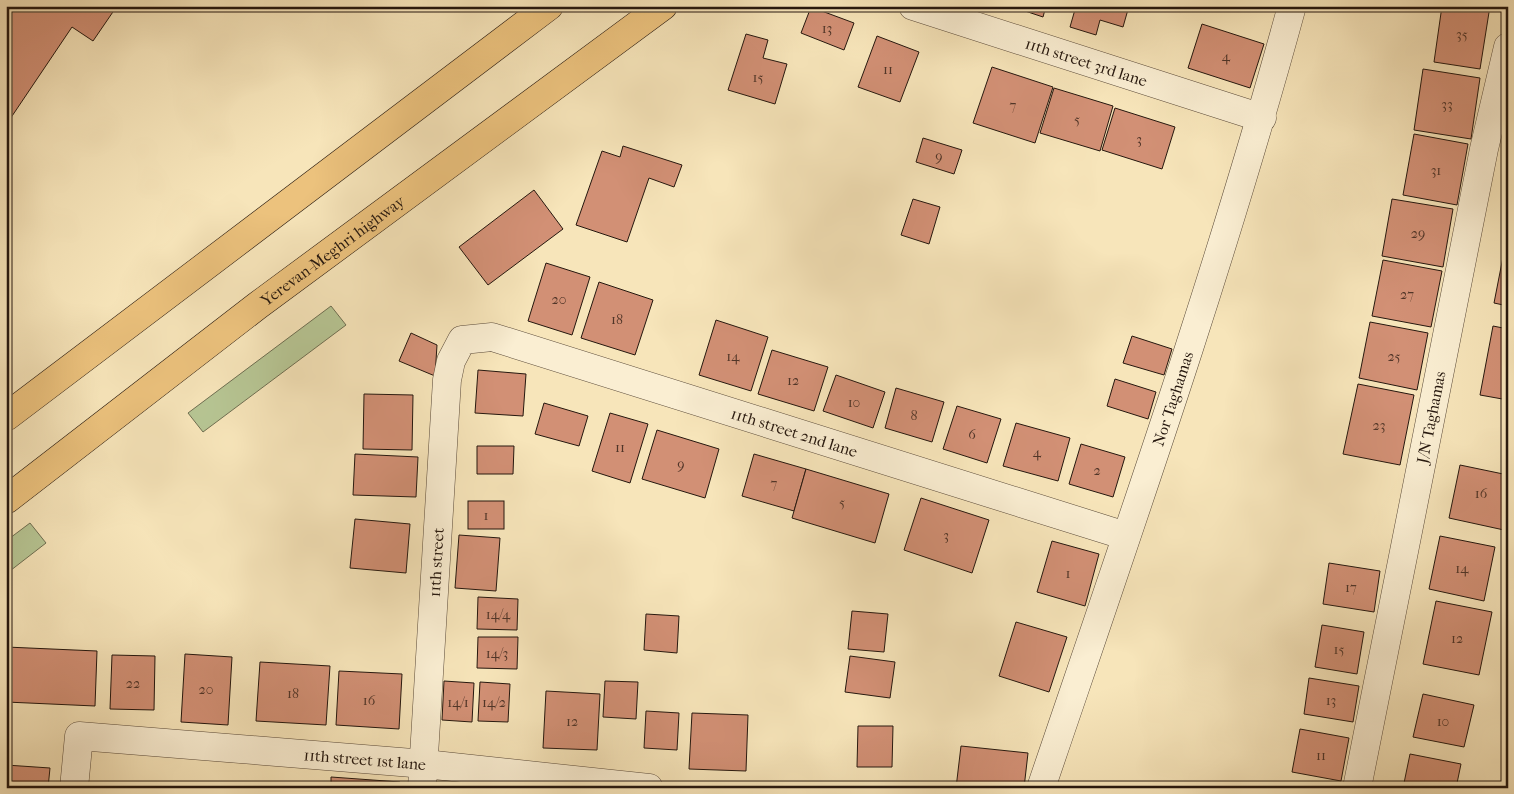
<svg xmlns="http://www.w3.org/2000/svg" width="1514" height="794" viewBox="0 0 1514 794" font-family="'IM FELL French Canon',serif">
<style>
.green{fill:#b7c694;stroke:#6e6e51}
.building{fill:#d29075;stroke:#25170e}
.lines{fill:none;stroke-linecap:round;stroke-linejoin:round}
.minor-casing{stroke:#5a4a39;stroke-width:29}
.highway-casing{stroke:#25170e;stroke-width:29}
.minor{stroke:#faeed2;stroke-width:28}
.highway{stroke:#ecc27d;stroke-width:28}
.labels{text-anchor:middle;stroke-width:4;stroke-linejoin:round;paint-order:stroke}
.number-label{font-size:14px;fill:#503528}
.street-label{font-size:16px;fill:#25170e;stroke:#faeed2}
</style>
<rect width="100%" height="100%" fill="#f7e5ba"/>
<filter id="stains"><feTurbulence type="fractalNoise" baseFrequency=".004" numOctaves="4"/><feColorMatrix values="0 0 0 0 .2 0 0 0 0 .09 0 0 0 0 .02 0 0 0 .5 -.17"/></filter>
<radialGradient id="worn" r=".72"><stop offset=".6" stop-color="#630" stop-opacity="0"/><stop offset="1" stop-color="#630" stop-opacity=".3"/></radialGradient>
<g class="green">
<polygon points="331,306 346,325 203,432 188,413"/>
<polygon points="30,523 46,543 6,574 6,541"/>
</g>
<g class="building">
<polygon points="6,6 117,6 93,41 72,27 6,125"/>
<polygon points="1010,6 1046,6 1043,17"/>
<polygon points="1076,6 1129,6 1123,27 1100,20 1096,35 1070,27"/>
<polygon points="1442,6 1490,6 1480,69 1434,62"/>
<polygon points="811,7 854,23 844,50 801,33"/>
<polygon points="1202,24 1264,44 1250,88 1188,68"/>
<polygon points="746,34 768,40 763,58 787,64 775,104 728,90"/>
<polygon points="877,36 919,52 900,102 858,87"/>
<polygon points="992,67 1053,87 1035,143 973,123"/>
<polygon points="1423,69 1480,78 1471,139 1414,130"/>
<polygon points="1054,88 1113,106 1100,151 1040,133"/>
<polygon points="1115,108 1175,127 1162,169 1102,150"/>
<polygon points="1414,134 1468,144 1457,205 1403,195"/>
<polygon points="923,138 962,150 954,174 916,162"/>
<polygon points="623,146 682,165 674,187 649,178 627,242 576,225 602,151 620,157"/>
<polygon points="534,190 563,229 488,285 459,247"/>
<polygon points="913,199 940,207 929,244 901,235"/>
<polygon points="1392,199 1453,209 1443,267 1382,256"/>
<polygon points="1503,257 1508,257 1508,306 1494,303"/>
<polygon points="1383,260 1442,271 1431,327 1372,316"/>
<polygon points="546,263 590,277 572,335 528,321"/>
<polygon points="599,282 653,300 635,355 581,338"/>
<polygon points="716,320 768,337 751,391 699,375"/>
<polygon points="1370,322 1428,333 1417,390 1359,378"/>
<polygon points="1493,326 1508,329 1508,400 1480,395"/>
<polygon points="411,333 437,345 435,376 399,361"/>
<polygon points="1132,336 1172,349 1164,375 1123,363"/>
<polygon points="772,350 828,367 814,411 758,394"/>
<polygon points="478,370 526,374 523,416 475,413"/>
<polygon points="836,375 885,392 873,428 823,411"/>
<polygon points="1115,379 1156,392 1148,419 1107,406"/>
<polygon points="1358,384 1414,395 1400,465 1343,454"/>
<polygon points="896,388 944,402 932,442 885,428"/>
<polygon points="364,394 413,395 412,450 363,449"/>
<polygon points="544,403 588,416 579,446 535,434"/>
<polygon points="957,406 1001,419 987,463 943,449"/>
<polygon points="610,413 648,424 630,483 592,471"/>
<polygon points="1016,423 1070,438 1058,481 1003,466"/>
<polygon points="657,430 719,449 705,498 642,479"/>
<polygon points="1081,444 1125,457 1113,497 1069,484"/>
<polygon points="477,446 514,446 513,474 477,474"/>
<polygon points="355,454 418,457 416,497 353,495"/>
<polygon points="754,454 806,469 794,511 742,496"/>
<polygon points="1460,465 1508,475 1508,511 1504,530 1449,518"/>
<polygon points="806,469 889,494 875,543 792,518"/>
<polygon points="921,498 989,520 972,573 904,550"/>
<rect x="468" y="501" width="36" height="28"/>
<polygon points="355,519 410,524 406,573 350,568"/>
<polygon points="459,535 500,538 496,591 455,588"/>
<polygon points="1440,536 1495,547 1484,601 1429,589"/>
<polygon points="1052,541 1099,554 1085,606 1037,592"/>
<polygon points="1329,563 1380,571 1374,612 1323,604"/>
<polygon points="478,597 518,599 517,630 477,629"/>
<polygon points="1436,601 1492,612 1479,675 1423,664"/>
<polygon points="852,611 888,614 884,652 848,649"/>
<polygon points="646,614 679,616 677,653 644,650"/>
<polygon points="1016,622 1067,637 1049,692 999,676"/>
<polygon points="1322,625 1364,632 1357,674 1315,667"/>
<polygon points="478,637 518,637 517,669 477,668"/>
<polygon points="6,647 97,651 95,706 6,702"/>
<polygon points="185,654 232,657 228,725 181,722"/>
<polygon points="112,655 155,656 154,710 110,709"/>
<polygon points="850,656 895,662 890,698 845,692"/>
<polygon points="260,662 330,666 326,725 256,721"/>
<polygon points="339,671 402,674 399,729 336,725"/>
<polygon points="1309,678 1359,686 1353,722 1304,714"/>
<polygon points="444,681 474,683 472,722 442,720"/>
<polygon points="605,681 638,682 636,719 603,717"/>
<polygon points="480,682 510,684 508,722 478,721"/>
<polygon points="546,691 600,694 597,750 543,748"/>
<polygon points="1423,694 1474,705 1464,747 1413,737"/>
<polygon points="646,711 679,713 677,750 644,748"/>
<polygon points="692,713 748,715 746,771 689,769"/>
<polygon points="858,726 893,726 892,767 857,767"/>
<polygon points="1300,729 1349,738 1341,781 1292,772"/>
<polygon points="961,746 1028,753 1024,788 956,788"/>
<polygon points="1410,754 1461,764 1456,788 1403,788"/>
<polygon points="6,765 50,768 48,788 6,788"/>
<polygon points="331,777 400,782 399,788 331,788"/>
</g>
<g class="lines">
<g class="minor-casing">
<g id="minor">
<path id="s1" d="M913,6L1262,118"/>
<path id="s2" d="M74,788L79,736L425,764L649,788"/>
<path id="s3" d="M422,788L447,380L451,361L462,340L492,337L1126,536"/>
<path id="s4" d="M1041,788C1129,529 1220,270 1292,6"/>
<path id="s5" d="M1357,788L1484,149L1508,47"/>
</g>
</g>
<g class="highway-casing">
<g id="highway">
<polyline points="6,417 549,6"/>
<path id="s6" d="M6,500L257,306L663,6"/>
</g>
</g>
<use href="#minor" class="minor"/>
<use href="#highway" class="highway"/>
</g>
<g class="labels">
<g class="number-label">
<text x="827" y="33">13</text>
<text x="1462" y="39">35</text>
<text x="1226" y="61">4</text>
<text x="888" y="74">11</text>
<text x="758" y="82">15</text>
<text x="1447" y="109">33</text>
<text x="1013" y="110">7</text>
<text x="1077" y="124">5</text>
<text x="1139" y="144">3</text>
<text x="939" y="161">9</text>
<text x="1436" y="175">31</text>
<text x="1418" y="238">29</text>
<text x="1407" y="299">27</text>
<text x="559" y="304">20</text>
<text x="617" y="324">18</text>
<text x="733" y="361">14</text>
<text x="1394" y="361">25</text>
<text x="793" y="385">12</text>
<text x="854" y="407">10</text>
<text x="914" y="420">8</text>
<text x="1379" y="430">23</text>
<text x="972" y="439">6</text>
<text x="620" y="452">11</text>
<text x="1037" y="457">4</text>
<text x="681" y="469">9</text>
<text x="1097" y="475">2</text>
<text x="774" y="488">7</text>
<text x="1481" y="498">16</text>
<text x="842" y="507">5</text>
<text x="486" y="520">1</text>
<text x="946" y="540">3</text>
<text x="1462" y="573">14</text>
<text x="1068" y="578">1</text>
<text x="1351" y="592">17</text>
<text x="498" y="619">14/4</text>
<text x="1457" y="643">12</text>
<text x="1339" y="654">15</text>
<text x="497" y="658">14/3</text>
<text x="133" y="688">22</text>
<text x="206" y="694">20</text>
<text x="293" y="698">18</text>
<text x="369" y="705">16</text>
<text x="1331" y="705">13</text>
<text x="458" y="707">14/1</text>
<text x="494" y="707">14/2</text>
<text x="572" y="726">12</text>
<text x="1443" y="726">10</text>
<text x="1321" y="760">11</text>
</g>
<g class="street-label">
<text dy="6" stroke="none"><textPath href="#s1" startOffset="182">11th street 3rd lane</textPath></text>
<text dy="6" stroke="none"><textPath href="#s6" startOffset="411">Yerevan-Meghri highway</textPath></text>
<text dy="6" stroke="none"><textPath href="#s4" startOffset="411">Nor Taghamas</textPath></text>
<text dy="6" stroke="none"><textPath href="#s5" startOffset="378">J/N Taghamas</textPath></text>
<text dy="6" stroke="none"><textPath href="#s3" startOffset="799">11th street 2nd lane</textPath></text>
<text dy="6" stroke="none"><textPath href="#s3" startOffset="226">11th street</textPath></text>
<text dy="6" stroke="none"><textPath href="#s2" startOffset="339">11th street 1st lane</textPath></text>
</g>
</g>
<rect width="1514" height="794" fill="none" stroke="#f7e5ba" stroke-width="25"/>
<rect x="8" y="8" width="1499" height="779" fill="none" stroke="#25170e" stroke-width="2.5"/>
<rect x="12" y="12" width="1489" height="769" fill="none" stroke="#25170e"/>
<rect width="100%" height="100%" filter="url(#stains)"/>
<rect width="100%" height="100%" fill="url(#worn)"/>
</svg>
